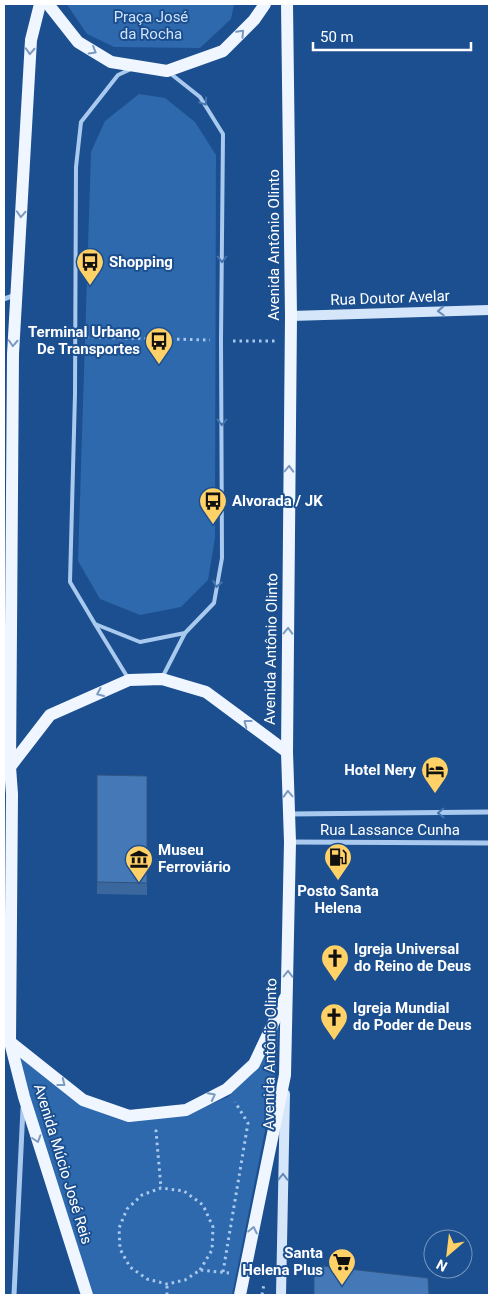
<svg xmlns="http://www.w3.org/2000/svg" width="493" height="1299" viewBox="0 0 493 1299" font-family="Roboto,sans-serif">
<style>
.green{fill:#2e69ad}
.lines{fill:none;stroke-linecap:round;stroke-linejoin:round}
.path{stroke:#a9c9ee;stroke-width:3;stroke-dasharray:2.5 4;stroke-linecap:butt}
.lane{stroke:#a9c9ee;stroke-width:4}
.street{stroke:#a9c9ee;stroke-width:5}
.secondary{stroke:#d6e6fa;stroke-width:10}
.primary{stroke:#f0f6ff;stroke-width:12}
.wall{fill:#3a679d}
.building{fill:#4478b7;stroke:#305480}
.oneway{stroke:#7b9ac1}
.oneway2{stroke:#4674ac}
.oneway3{stroke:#668bba}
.labels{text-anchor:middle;stroke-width:4;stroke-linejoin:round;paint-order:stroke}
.park-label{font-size:15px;fill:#cfe3fa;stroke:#1b4f8f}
.street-label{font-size:15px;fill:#fff;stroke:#1b4f8f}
.poi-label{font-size:15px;font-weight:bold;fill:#fff;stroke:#1b4f8f;text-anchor:start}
</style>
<rect width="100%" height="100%" fill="#1b4f8f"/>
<g class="green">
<polygon points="67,4 234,4 231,19 200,48 114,47 87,34 68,6"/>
<polygon points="139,94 165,98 195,122 216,155 215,538 208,580 181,607 140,615 100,599 78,561 91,152 105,121"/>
<polygon points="279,1024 275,1081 232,1295 92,1295 28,1099 18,1054 128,1120 185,1115 228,1097 252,1073"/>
</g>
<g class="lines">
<g class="path">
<polyline points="31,334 65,336"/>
<polyline points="86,337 210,340"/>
<polyline points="233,341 275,341"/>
<polyline points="157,1130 156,1131 161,1188"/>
<polyline points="200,1270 212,1250 213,1227 203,1205 184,1191 161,1188 142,1195 127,1209 119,1228 120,1249 130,1267 147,1279 167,1284 185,1280 200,1270 229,1273"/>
<polyline points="223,1272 248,1123 235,1102"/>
<polyline points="167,1295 167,1284"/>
<polyline points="262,1295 264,1284"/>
</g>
<g class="lane">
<polyline points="131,69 118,75 81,122 76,167 75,394 70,582 95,624 140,642 185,633 214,603 222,558 221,340 223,134 200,97 171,74"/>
<polyline points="95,624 128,678"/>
<polyline points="163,676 185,633"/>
</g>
<g class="street">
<polyline points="4,299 15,295"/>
<polyline points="290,814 489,812"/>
<polyline points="290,842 489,843"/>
<polyline points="14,1295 23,1108"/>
</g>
<g class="secondary">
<polyline points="291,316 489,310"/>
<polyline points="281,1295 285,1094"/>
</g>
<g class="primary">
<polyline points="40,4 31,40 13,354 10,767 12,794 10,1042 24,1097 87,1295"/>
<polyline points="48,4 78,42 111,62 167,71 223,51 254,20 265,4"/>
<polyline points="10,767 50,715 129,680 162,679 206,692 287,752"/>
<polyline points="10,1042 83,1100 129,1116 186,1110 227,1089 254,1064 285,998"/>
<polyline points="240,1295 285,1075 290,842 287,752 291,316 287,4"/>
</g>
</g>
<polygon class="wall" points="97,775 147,776 147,895 97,894"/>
<g class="building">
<polygon points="97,775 147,776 147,883 97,882"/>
<polygon points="314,1265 428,1278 429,1295 314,1295"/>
</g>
<defs><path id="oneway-chevron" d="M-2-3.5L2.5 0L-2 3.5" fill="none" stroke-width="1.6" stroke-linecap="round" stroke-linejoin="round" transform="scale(1.25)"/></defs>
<g class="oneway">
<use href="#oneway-chevron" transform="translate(241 33) rotate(-46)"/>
<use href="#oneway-chevron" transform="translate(30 51) rotate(93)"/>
<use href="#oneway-chevron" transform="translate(93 51) rotate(31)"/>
<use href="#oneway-chevron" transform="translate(21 214) rotate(93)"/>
<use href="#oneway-chevron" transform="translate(13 343) rotate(93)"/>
<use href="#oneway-chevron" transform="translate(289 469) rotate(-89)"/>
<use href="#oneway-chevron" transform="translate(288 631) rotate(-89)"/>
<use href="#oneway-chevron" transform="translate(100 693) rotate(156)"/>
<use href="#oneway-chevron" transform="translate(247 723) rotate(-143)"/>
<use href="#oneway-chevron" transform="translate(288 794) rotate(-92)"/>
<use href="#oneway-chevron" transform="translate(288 974) rotate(-89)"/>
<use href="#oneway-chevron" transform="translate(62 1083) rotate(38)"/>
<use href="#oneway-chevron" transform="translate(212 1096) rotate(-27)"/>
<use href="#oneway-chevron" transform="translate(37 1139) rotate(72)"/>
<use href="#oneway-chevron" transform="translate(253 1230) rotate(-78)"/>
</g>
<g class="oneway2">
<use href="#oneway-chevron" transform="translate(204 102) rotate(56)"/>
<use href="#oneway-chevron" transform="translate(222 259) rotate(90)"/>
<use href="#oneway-chevron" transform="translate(222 422) rotate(90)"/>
<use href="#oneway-chevron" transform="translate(217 584) rotate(100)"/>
<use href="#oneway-chevron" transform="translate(441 813) rotate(179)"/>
</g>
<g class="oneway3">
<use href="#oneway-chevron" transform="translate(441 311) rotate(178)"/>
<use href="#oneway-chevron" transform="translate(283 1177) rotate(-89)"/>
</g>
<defs>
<g id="bus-pin" transform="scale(1.4375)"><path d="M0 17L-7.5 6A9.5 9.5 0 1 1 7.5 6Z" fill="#ffd166" stroke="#1b4f8f"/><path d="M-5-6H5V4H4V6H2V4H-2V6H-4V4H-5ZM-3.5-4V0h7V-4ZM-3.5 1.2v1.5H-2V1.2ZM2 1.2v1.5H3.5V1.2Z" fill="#111"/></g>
<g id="hotel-pin" transform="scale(1.4375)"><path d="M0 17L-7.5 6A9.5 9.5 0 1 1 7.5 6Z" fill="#ffd166" stroke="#1b4f8f"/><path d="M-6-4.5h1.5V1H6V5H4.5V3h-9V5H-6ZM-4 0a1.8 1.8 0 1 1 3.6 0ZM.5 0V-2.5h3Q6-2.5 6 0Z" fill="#111"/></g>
<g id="fuel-pin" transform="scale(1.4375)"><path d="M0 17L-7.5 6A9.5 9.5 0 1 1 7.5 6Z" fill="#ffd166" stroke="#1b4f8f"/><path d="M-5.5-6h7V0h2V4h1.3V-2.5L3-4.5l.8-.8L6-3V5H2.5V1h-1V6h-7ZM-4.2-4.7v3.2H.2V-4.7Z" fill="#111"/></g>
<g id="museum-pin" transform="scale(1.4375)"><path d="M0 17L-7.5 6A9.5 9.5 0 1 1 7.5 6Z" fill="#ffd166" stroke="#1b4f8f"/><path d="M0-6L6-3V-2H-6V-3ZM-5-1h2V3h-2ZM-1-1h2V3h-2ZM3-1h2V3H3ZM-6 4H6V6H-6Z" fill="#111"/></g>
<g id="church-pin" transform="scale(1.4375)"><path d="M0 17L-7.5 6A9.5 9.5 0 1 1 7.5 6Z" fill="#ffd166" stroke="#1b4f8f"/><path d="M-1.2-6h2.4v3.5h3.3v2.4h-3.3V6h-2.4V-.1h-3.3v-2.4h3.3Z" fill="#111"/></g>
<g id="supermarket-pin" transform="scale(1.4375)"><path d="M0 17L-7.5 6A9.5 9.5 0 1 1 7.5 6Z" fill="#ffd166" stroke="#1b4f8f"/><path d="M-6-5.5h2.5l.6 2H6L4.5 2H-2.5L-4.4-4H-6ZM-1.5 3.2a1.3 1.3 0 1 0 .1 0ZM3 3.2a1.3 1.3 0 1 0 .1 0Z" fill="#111"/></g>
</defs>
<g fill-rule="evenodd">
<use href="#bus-pin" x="90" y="262"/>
<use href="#bus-pin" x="159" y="341"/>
<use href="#bus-pin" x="213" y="501"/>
<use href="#hotel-pin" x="435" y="770"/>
<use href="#fuel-pin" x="338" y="857"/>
<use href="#museum-pin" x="139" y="859"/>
<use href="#church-pin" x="335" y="958"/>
<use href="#church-pin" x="334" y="1017"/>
<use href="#supermarket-pin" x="342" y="1262"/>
</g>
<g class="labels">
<g class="park-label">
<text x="151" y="22">Praça José<tspan x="151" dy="17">da Rocha</tspan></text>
</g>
<g class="street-label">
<text transform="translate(274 245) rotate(-90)" y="5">Avenida Antônio Olinto</text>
<text transform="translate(390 298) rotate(-2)" y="5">Rua Doutor Avelar</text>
<text transform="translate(271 649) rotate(-89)" y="5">Avenida Antônio Olinto</text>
<text x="390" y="835">Rua Lassance Cunha</text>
<text transform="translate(270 1054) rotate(-89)" y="5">Avenida Antônio Olinto</text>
<text transform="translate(63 1164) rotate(73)" y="5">Avenida Múcio José Reis</text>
</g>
<g class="poi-label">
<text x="109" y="267">Shopping</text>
<text x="140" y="337" text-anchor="end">Terminal Urbano<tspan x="140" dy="17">De Transportes</tspan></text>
<text x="232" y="506">Alvorada / JK</text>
<text x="416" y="775" text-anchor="end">Hotel Nery</text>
<text x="158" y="855">Museu<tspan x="158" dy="17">Ferroviário</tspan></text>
<text x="338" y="896" text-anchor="middle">Posto Santa<tspan x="338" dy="17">Helena</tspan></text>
<text x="354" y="954">Igreja Universal<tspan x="354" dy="17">do Reino de Deus</tspan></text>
<text x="353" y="1013">Igreja Mundial<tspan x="353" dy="17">do Poder de Deus</tspan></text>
<text x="323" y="1258" text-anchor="end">Santa<tspan x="323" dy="17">Helena Plus</tspan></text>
</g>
</g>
<rect width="493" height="1299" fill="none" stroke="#ffffff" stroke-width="10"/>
<g transform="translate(448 1254) rotate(208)"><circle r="24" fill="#1b4f8f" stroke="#7695bc"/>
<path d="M0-4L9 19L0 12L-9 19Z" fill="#ffd166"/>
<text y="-8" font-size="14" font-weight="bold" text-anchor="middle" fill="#ffffff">N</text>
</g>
<path d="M313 42v8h158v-8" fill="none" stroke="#ffffff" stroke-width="2.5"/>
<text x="320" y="42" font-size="15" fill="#ffffff" stroke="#1b4f8f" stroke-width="4" paint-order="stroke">50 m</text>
</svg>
